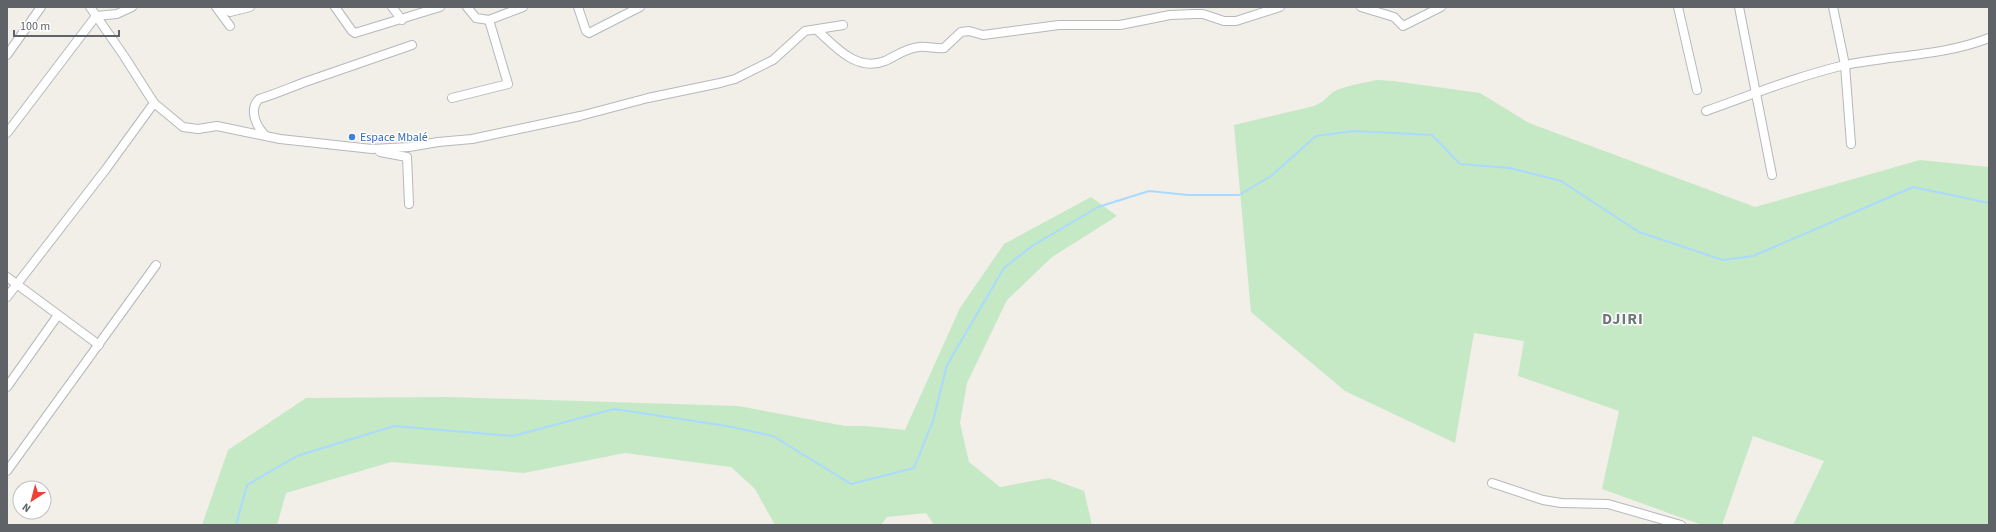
<svg xmlns="http://www.w3.org/2000/svg" width="1996" height="532" viewBox="0 0 1996 532" font-family="'Source Sans 3',sans-serif">
<style>
.green{fill:#c5e8c5}
.lines{fill:none;stroke-linecap:round;stroke-linejoin:round}
.stream{stroke:#aadaff;stroke-width:2}
.minor-casing{stroke:#b5b8bc;stroke-width:10}
.minor{stroke:#fff;stroke-width:8}
.shop-dot{fill:#3f7fe0;stroke:#fff;stroke-width:1.5}
.labels{text-anchor:middle;stroke-width:3;stroke-linejoin:round;paint-order:stroke}
.shop-label{font-size:12px;fill:#366cbe;stroke:#fff;text-anchor:start}
.district-label{font-size:16px;font-weight:bold;letter-spacing:1px;fill:#70757a;stroke:#fff}
</style>
<rect width="100%" height="100%" fill="#f1efe8"/>
<g class="green">
<path d="M1377,80L1393,81L1480,93L1529,123L1755,207L1920,160L1989,167V525H1793L1824,461L1753,436L1722,525H1702L1602,489L1619,411L1518,376L1524,341L1474,333L1455,443L1345,391L1251,312L1234,125L1314,106C1325,101 1324,100 1332,93C1341,86 1365,83 1377,80Z"/>
<polygon points="1091,197 1117,216 1052,257 1007,300 967,383 960,423 969,462 1000,487 1049,478 1084,491 1092,525 934,525 926,513 887,517 881,525 775,525 755,489 731,467 625,453 524,473 391,462 286,493 277,525 202,525 228,450 306,398 449,397 738,406 845,426 866,426 905,430 960,308 1004,244"/>
</g>
<g class="lines">
<polyline class="stream" points="236,525 247,485 297,456 394,426 513,436 614,409 727,426 773,436 851,484 914,468 933,421 947,365 1004,268 1032,246 1098,207 1149,191 1188,195 1239,195 1271,176 1316,136 1353,131 1432,135 1460,164 1510,168 1561,181 1639,232 1723,260 1753,256 1913,187 1989,203"/>
<g class="minor-casing">
<g id="minor">
<polyline points="90,7 124,56 154,103 183,127 198,129 217,126 280,139 372,149 409,147 438,142 472,139 580,116 648,98 720,83 735,79 773,60 805,31 843,25"/>
<polyline points="216,7 230,26"/>
<polyline points="221,7 230,12 250,7"/>
<polyline points="335,7 352,31 355,33 440,7"/>
<polyline points="392,7 402,20"/>
<polyline points="467,7 476,18 489,20 523,7"/>
<polyline points="578,7 586,31 589,33 640,7"/>
<polyline points="1361,7 1394,17 1403,26 1441,7"/>
<polyline points="1678,7 1697,90"/>
<polyline points="1739,7 1772,175"/>
<polyline points="1833,7 1845,65 1851,144"/>
<path d="M817,30C836,47 856,72 885,61C896,56 906,48 919,47C927,46 936,49 944,48L961,32L969,31L983,35L1059,25H1120L1170,15L1195,14H1203L1224,21H1236L1280,7"/>
<polyline points="7,55 41,7"/>
<polyline points="452,98 508,84 489,20"/>
<path d="M1706,111C1751,95 1798,76 1845,65C1893,55 1943,56 1989,38"/>
<polyline points="7,133 96,16 117,14 132,7"/>
<path d="M266,136C257,128 248,110 259,99C276,94 291,87 308,81C342,69 377,57 412,45"/>
<polyline points="380,152 407,157 409,204"/>
<polyline points="7,277 99,345"/>
<polyline points="7,297 106,169 154,103"/>
<polyline points="7,387 58,315"/>
<polyline points="7,471 156,265"/>
<polyline points="1492,483 1543,500 1561,503 1608,504 1681,525"/>
</g>
</g>
<use href="#minor" class="minor"/>
</g>
<circle class="shop-dot" cx="352" cy="137" r="4"/>
<g class="labels">
<g class="shop-label">
<text x="360" y="141">Espace Mbalé</text>
</g>
<g class="district-label">
<text x="1623" y="324">DJIRI</text>
</g>
</g>
<rect width="1996" height="532" fill="none" stroke="#5f6368" stroke-width="16"/>
<g transform="translate(32 500) rotate(216)"><circle r="19" fill="#ffffff" stroke="#bfc1c3"/>
<path d="M0-3L7 15L0 10L-7 15Z" fill="#ea4335"/>
<text y="-6" font-size="11" font-weight="bold" text-anchor="middle" fill="#5f6368">N</text>
</g>
<path d="M14 30v6h105v-6" fill="none" stroke="#5f6368" stroke-width="2"/>
<text x="20" y="30" font-size="12" fill="#5f6368" stroke="#ffffff" stroke-width="3" paint-order="stroke">100 m</text>
</svg>
